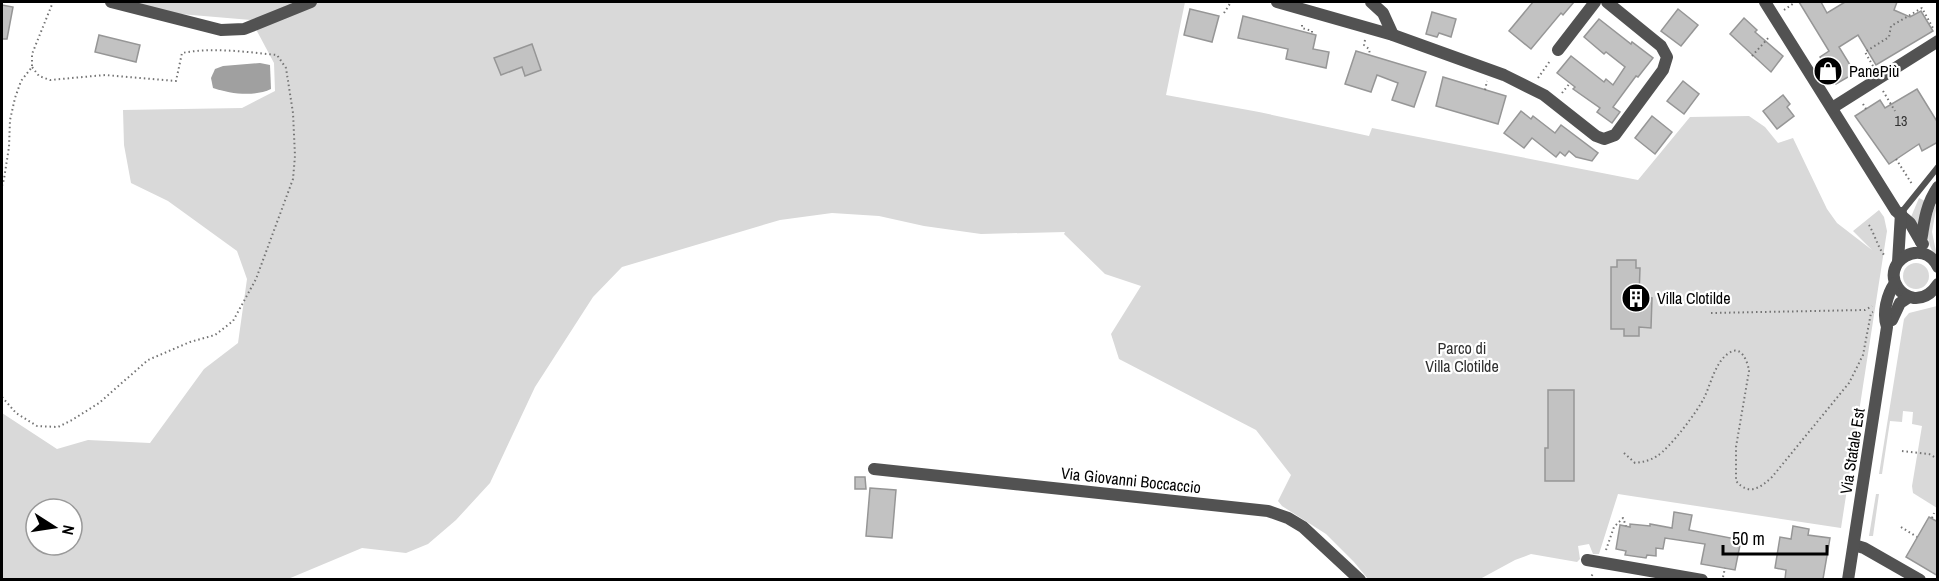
<svg xmlns="http://www.w3.org/2000/svg" width="1939" height="581" viewBox="0 0 1939 581" font-family="'Archivo Narrow',sans-serif">
<style>
.green{fill:#d9d9d9;fill-rule:evenodd}
.water{fill:#a0a0a0}
.building{fill:#c2c2c2;stroke:#969696;stroke-width:1.5}
.lines{fill:none;stroke-linecap:round;stroke-linejoin:round}
.path{stroke:#747474;stroke-width:2;stroke-dasharray:1.5 3;stroke-linecap:butt}
.service{stroke:#525252;stroke-width:6}
.minor{stroke:#525252;stroke-width:12}
.tertiary{stroke:#525252;stroke-width:12}
.labels{text-anchor:middle;stroke-width:4.5;stroke-linejoin:round;paint-order:stroke}
.number-label{font-size:14px;fill:#303030}
.poi-label{font-size:16px;fill:#000;stroke:#fff;text-anchor:start}
.park-label{font-size:16px;fill:#303030;stroke:#fff}
.street-label{font-size:16px;fill:#000;stroke:#fff}
</style>
<rect width="100%" height="100%" fill="#fff"/>
<g class="green">
<path d="M126,2H1185L1166,95L1259,112L1369,136L1372,128L1638,180L1690,117L1749,116L1765,127L1778,143L1793,138L1827,209L1837,223L1872,250L1853,231L1879,210L1884,217L1887,231L1841,528L1618,494L1599,554H1593L1589,544L1578,546L1580,559L1577,562L1531,554L1515,560L1480,579H1368L1354,562L1326,534L1282,506L1278,501L1291,475L1256,430L1119,359L1111,334L1141,286L1105,274L1064,234L1065,232L981,234L924,226L879,216L832,213L780,220L622,267L593,297L535,387L490,483L456,520L428,544L406,553L362,548L288,579H2V413L57,449L88,440L150,443L204,369L238,343L247,279L237,251L168,201L131,183L124,145L123,110L242,108L275,91L274,63L251,20L180,14ZM36,509H72V545H36Z"/>
<polygon points="1919,198 1925,201 1918,228 1911,217"/>
<path d="M1936,204H1937L1932,232L1937,256C1922,242 1929,221 1936,204Z"/>
<circle cx="1916" cy="276" r="13"/>
<polygon points="1937,306 1938,306 1937,508 1913,493 1912,486 1922,426 1912,424 1913,412 1903,411 1902,422 1890,421 1882,474 1879,474 1904,319 1909,313"/>
<polygon points="1876,494 1879,494 1873,536 1869,536"/>
</g>
<path class="water" d="M260,63L270,65L271,89C254,97 231,94 213,88L211,78L215,69L223,66Z"/>
<g class="building">
<polygon points="1533,2 1574,2 1563,15 1561,13 1531,49 1509,31"/>
<polygon points="1799,2 1821,2 1827,13 1845,2 1897,2 1894,10 1910,17 1921,11 1933,31 1876,65 1858,35 1839,47 1855,73 1836,84 1820,57 1829,51"/>
<polygon points="2,5 13,7 7,39 2,39"/>
<polygon points="1190,9 1219,16 1212,42 1184,35"/>
<polygon points="1678,9 1698,25 1681,46 1661,31"/>
<polygon points="1432,12 1456,19 1451,37 1439,33 1437,37 1426,34"/>
<polygon points="1243,16 1316,35 1313,49 1329,52 1326,68 1286,59 1288,49 1238,38"/>
<polygon points="1744,18 1757,30 1755,32 1783,56 1771,72 1730,34"/>
<polygon points="1599,19 1631,44 1632,42 1653,58 1638,77 1636,76 1613,107 1620,112 1612,123 1597,112 1600,108 1573,89 1575,87 1557,73 1571,56 1604,82 1606,79 1613,85 1625,67 1606,52 1604,54 1584,37"/>
<polygon points="99,35 140,45 136,62 95,52"/>
<polygon points="532,44 541,70 525,76 522,67 501,75 494,58"/>
<polygon points="1356,51 1426,72 1414,107 1392,100 1398,83 1377,75 1371,92 1345,84"/>
<polygon points="1443,77 1506,96 1498,124 1436,106"/>
<polygon points="1683,81 1699,94 1684,114 1667,101"/>
<polygon points="1917,89 1938,123 1938,142 1922,151 1919,144 1889,164 1855,116 1880,100 1885,108"/>
<polygon points="1783,95 1790,104 1787,107 1794,116 1777,129 1763,111"/>
<polygon points="1521,111 1531,119 1533,116 1555,133 1561,125 1598,153 1592,161 1576,157 1569,151 1565,156 1560,152 1556,157 1532,138 1524,148 1504,133"/>
<polygon points="1652,116 1672,132 1655,154 1635,138"/>
<polygon points="1617,260 1636,260 1636,268 1640,268 1639,297 1652,298 1651,328 1639,327 1639,336 1624,336 1624,329 1611,329 1611,267 1617,267"/>
<polygon points="1548,390 1574,390 1574,481 1545,481 1545,448 1548,448"/>
<polygon points="855,477 865,477 866,489 855,489"/>
<polygon points="870,488 896,490 892,538 866,536"/>
<polygon points="1674,512 1692,515 1689,530 1741,540 1735,570 1701,564 1705,544 1665,538 1663,549 1656,548 1656,556 1647,555 1646,558 1625,555 1626,551 1616,549 1620,525 1630,527 1630,524 1650,526 1650,524 1672,528"/>
<polygon points="1929,517 1938,522 1938,576 1906,557"/>
<polygon points="1793,526 1809,529 1808,535 1830,538 1823,579 1785,579 1786,570 1775,568 1780,537 1791,539"/>
</g>
<g class="lines">
<g class="path">
<polyline points="1784,10 1794,3"/>
<polyline points="1224,13 1231,2"/>
<polyline points="1302,25 1302,28 1312,31 1312,34"/>
<polyline points="1365,40 1364,45 1369,49 1370,55"/>
<polyline points="1752,56 1770,36"/>
<polyline points="1873,66 1865,52 1889,37 1891,26 1922,8 1934,30"/>
<polyline points="1538,78 1550,61"/>
<polyline points="1485,90 1487,81"/>
<polyline points="1883,91 1895,111"/>
<polyline points="1562,93 1570,83"/>
<polyline points="1863,104 1866,109"/>
<polyline points="1896,159 1912,184"/>
<polyline points="2,186 4,179 9,147 10,120 15,98 21,81 32,67 32,54 53,2"/>
<path d="M1869,225C1875,235 1878,248 1885,256"/>
<polyline points="1711,313 1865,310 1872,306"/>
<path d="M2,397L16,413L37,426L58,427L72,420L99,403L148,360L190,342L215,335L233,321L256,279L293,179L295,156L293,113L286,68L277,55C246,52 213,47 182,53L176,81L105,75L50,80L39,76L32,67"/>
<polyline points="1902,451 1929,454 1938,459"/>
<path d="M1624,453L1635,463C1643,462 1649,461 1657,456C1670,448 1697,412 1704,398C1711,384 1715,362 1729,353C1741,344 1748,362 1749,371L1736,447V481C1749,496 1760,488 1772,477L1849,383L1863,355L1871,313L1873,312"/>
<polyline points="1932,518 1934,513"/>
<polyline points="1901,527 1917,537"/>
<polyline points="1606,550 1614,527 1623,518 1626,526"/>
<polyline points="1723,577 1725,568"/>
<polyline points="1590,580 1593,573"/>
</g>
<polyline class="service" points="1901,213 1938,167"/>
<g class="minor">
<polyline points="111,2 221,30 244,29 311,2"/>
<polyline points="1277,2 1393,35 1504,75 1544,95 1596,136 1604,139 1615,135 1663,70 1667,57 1661,46 1607,2"/>
<polyline points="1371,2 1383,13 1393,35"/>
<polyline points="1765,2 1896,211 1910,223 1921,242"/>
<polyline points="1558,50 1595,2"/>
<polyline points="1832,108 1938,41"/>
<path d="M1923,244L1921,242C1924,222 1926,204 1938,187"/>
<polyline points="1898,262 1901,213"/>
<polyline points="874,469 1268,511 1288,518 1303,527 1360,580"/>
<polyline points="1854,545 1864,548 1920,580"/>
<polyline points="1587,560 1702,580"/>
</g>
<g class="tertiary">
<path d="M1938,267C1923,236 1880,262 1898,288C1902,294 1908,297 1914,298C1925,299 1932,293 1938,284"/>
<polyline points="1892,320 1900,303 1909,297"/>
<path d="M1848,580L1887,327C1882,314 1887,294 1895,283"/>
</g>
</g>
<defs>
<g id="shop-disc" transform="scale(1.5)"><circle r="9.5" fill="#000" stroke="#fff"/><path d="M-5-2.5h2.3a2.7 3.5 0 0 1 5.4 0H5L5.5 6h-11ZM-1.5-2.5h3a1.5 2.3 0 0 0-3 0Z" fill="#fff"/></g>
<g id="building-disc" transform="scale(1.5)"><circle r="9.5" fill="#000" stroke="#fff"/><path d="M-4-6H4V6H1V3H-1V6H-4ZM-2.5-4.3h1.7v1.8h-1.7ZM.8-4.3h1.7v1.8H.8ZM-2.5-1h1.7V.8h-1.7ZM.8-1h1.7V.8H.8Z" fill="#fff"/></g>
</defs>
<g fill-rule="evenodd">
<use href="#shop-disc" x="1828" y="71"/>
<use href="#building-disc" x="1636" y="298"/>
</g>
<g class="labels">
<g class="number-label">
<text x="1901" y="126">13</text>
</g>
<g class="poi-label">
<text x="1849" y="77">PanePiù</text>
<text x="1657" y="304">Villa Clotilde</text>
</g>
<g class="park-label">
<text x="1462" y="354">Parco di<tspan x="1462" dy="18">Villa Clotilde</tspan></text>
</g>
<g class="street-label">
<text transform="translate(1852 451) rotate(-81)" y="6">Via Statale Est</text>
<text transform="translate(1131 480) rotate(6)" y="6">Via Giovanni Boccaccio</text>
</g>
</g>
<rect width="1939" height="581" fill="none" stroke="#000000" stroke-width="6"/>
<g transform="translate(54 527) rotate(102)"><circle r="28" fill="#ffffff" stroke="#999999" stroke-width="1.5"/>
<path d="M0-4.5L10 22L0 15L-10 22Z" fill="#000000"/>
<text y="-9" font-size="16" font-weight="bold" text-anchor="middle" fill="#000000">N</text>
</g>
<path d="M1723 545v9h104v-9" fill="none" stroke="#000000" stroke-width="3"/>
<text x="1732" y="545" font-size="18" fill="#000000" stroke="#ffffff" stroke-width="4.5" paint-order="stroke">50 m</text>
</svg>
